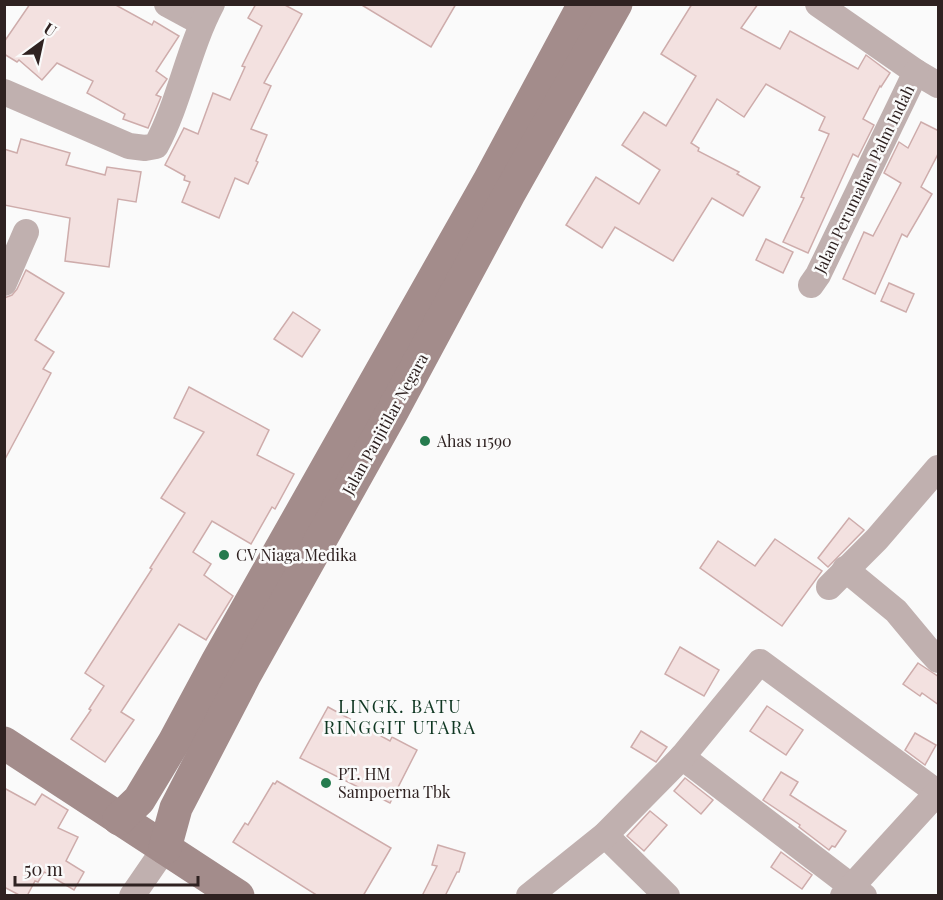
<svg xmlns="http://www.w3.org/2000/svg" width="943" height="900" viewBox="0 0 943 900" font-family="'Playfair Display',serif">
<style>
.building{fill:#f3e1e0;stroke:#ceacab;stroke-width:1.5}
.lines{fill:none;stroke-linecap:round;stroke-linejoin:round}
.street{stroke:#c0b0af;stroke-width:26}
.secondary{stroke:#a38c8b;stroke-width:33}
.poi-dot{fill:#257b4e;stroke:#fafafa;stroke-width:2}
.labels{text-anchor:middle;stroke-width:5;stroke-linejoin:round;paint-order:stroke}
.street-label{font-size:16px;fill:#2f2221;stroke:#fafafa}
.poi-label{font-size:16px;fill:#2f2221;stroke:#fafafa;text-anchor:start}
.neighbourhood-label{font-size:18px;letter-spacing:1.5px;fill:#0f3722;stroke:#fafafa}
</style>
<rect width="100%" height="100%" fill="#fafafa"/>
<g class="building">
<polygon points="30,4 114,4 152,25 154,21 179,36 156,71 167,79 156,95 161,97 148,128 123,119 125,114 87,93 93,81 57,63 42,80 19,60 17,62 4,54 4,42"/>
<polygon points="256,4 283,4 302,14 264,83 271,86 251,129 267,135 256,161 258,162 248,184 235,178 219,218 182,202 190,182 184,180 185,176 165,165 184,128 198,134 213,93 230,100 245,67 242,66 262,26 248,18"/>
<polygon points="360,4 456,4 431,47"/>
<polygon points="692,4 758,4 741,28 780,49 790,31 858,69 866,55 890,73 881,87 880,86 863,119 874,125 858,157 853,154 808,253 783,242 804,198 801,197 829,134 819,130 825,117 766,84 744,117 717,99 691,143 699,148 698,151 739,172 737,174 760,187 743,216 712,198 673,261 615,227 602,248 566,225 596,177 639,204 660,170 622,145 644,112 666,126 696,76 661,54"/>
<polygon points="921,122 939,131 939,152 921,187 932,194 907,237 902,234 875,294 843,279 864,232 873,236 901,183 884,173 899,142 908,148"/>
<polygon points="21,139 70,153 66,165 105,175 107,167 141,172 136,202 118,199 109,267 65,261 70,218 4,205 4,149 17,153"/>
<polygon points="766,239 793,252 783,273 756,260"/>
<polygon points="26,270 64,293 35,340 54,352 43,369 51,373 4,461 4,298 12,295 17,289"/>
<polygon points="889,283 914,294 906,312 881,301"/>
<polygon points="293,312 320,330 302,357 274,339"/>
<polygon points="189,387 269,430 257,455 294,474 275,509 272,507 251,544 212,521 193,552 211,564 204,575 233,596 206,640 179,624 121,712 134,720 105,762 71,739 91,710 89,709 104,686 85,673 152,569 150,568 185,513 161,498 204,432 174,418"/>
<polygon points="849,518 864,530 828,567 818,558"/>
<polygon points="775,539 822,571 782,626 700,568 718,541 755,566"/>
<polygon points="680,647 719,670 704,696 665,674"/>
<polygon points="918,663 939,677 939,705 922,693 920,696 903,684"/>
<polygon points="767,706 803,730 786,755 750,731"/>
<polygon points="328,707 390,741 392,737 417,750 390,803 300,758"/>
<polygon points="641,731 667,747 656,762 631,747"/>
<polygon points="915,733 936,745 925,765 905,750"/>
<polygon points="781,772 798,782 790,795 846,831 835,847 832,846 829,850 799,827 800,825 763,800"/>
<polygon points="685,778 713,800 701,814 674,791"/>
<polygon points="277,781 391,848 363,896 318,896 233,842 245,823 248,825 273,783 275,784"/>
<polygon points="4,788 35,805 42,794 68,810 58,828 78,837 66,861 84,872 74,890 44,872 38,882 35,881 27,896 21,896 4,887"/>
<polygon points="650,811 667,825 644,851 627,836"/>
<polygon points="438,845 465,853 459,872 457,872 445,896 422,896 437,866 432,865"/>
<polygon points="781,852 812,875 802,889 771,867"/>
</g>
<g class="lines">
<g class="street">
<polyline points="167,4 202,23"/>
<polyline points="818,4 916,72 938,85"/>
<path d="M4,92L129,146L145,148L156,146C180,101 188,49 212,4"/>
<polyline points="4,283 26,232"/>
<polyline points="811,285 818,275 916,72"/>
<polyline points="845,569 896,611 926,647 938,660"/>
<polyline points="829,587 877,539 938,468"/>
<polyline points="682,757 864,896"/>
<polyline points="605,835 667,896"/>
<polyline points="132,896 165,848"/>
<polyline points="529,896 605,835 682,757 760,662 938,793"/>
<polyline points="843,896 938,792"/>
</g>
<g class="secondary">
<polyline points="4,743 238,896"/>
<polyline points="119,819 139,800 174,742 218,660 490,179 584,4"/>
<polyline points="165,848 176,808 245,675 392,412 509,194 616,4"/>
</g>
</g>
<g class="poi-dot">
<circle cx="425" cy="441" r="6"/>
<circle cx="224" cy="555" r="6"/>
<circle cx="326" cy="783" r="6"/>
</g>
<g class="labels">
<g class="street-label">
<text transform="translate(864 179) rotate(-64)" y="6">Jalan Perumahan Palm Indah</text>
<text transform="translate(385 424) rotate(-61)" y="6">Jalan Panjitilar Negara</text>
</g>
<g class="poi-label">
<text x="437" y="447">Ahas 11590</text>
<text x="236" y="561">CV Niaga Medika</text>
<text x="338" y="780">PT. HM<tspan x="338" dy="18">Sampoerna Tbk</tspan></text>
</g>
<g class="neighbourhood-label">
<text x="400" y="713">LINGK. BATU<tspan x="400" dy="21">RINGGIT UTARA</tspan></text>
</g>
</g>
<rect width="943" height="900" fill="none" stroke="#2f2221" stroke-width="12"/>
<g transform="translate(42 42) rotate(33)" stroke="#fafafa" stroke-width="4.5" paint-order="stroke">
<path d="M0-4.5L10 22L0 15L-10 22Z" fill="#2f2221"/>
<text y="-9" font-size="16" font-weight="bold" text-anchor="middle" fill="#2f2221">U</text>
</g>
<path d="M15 876v9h183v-9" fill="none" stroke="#2f2221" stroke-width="3"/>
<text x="24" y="876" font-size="18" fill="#2f2221" stroke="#fafafa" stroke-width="4.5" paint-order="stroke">50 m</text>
</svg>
